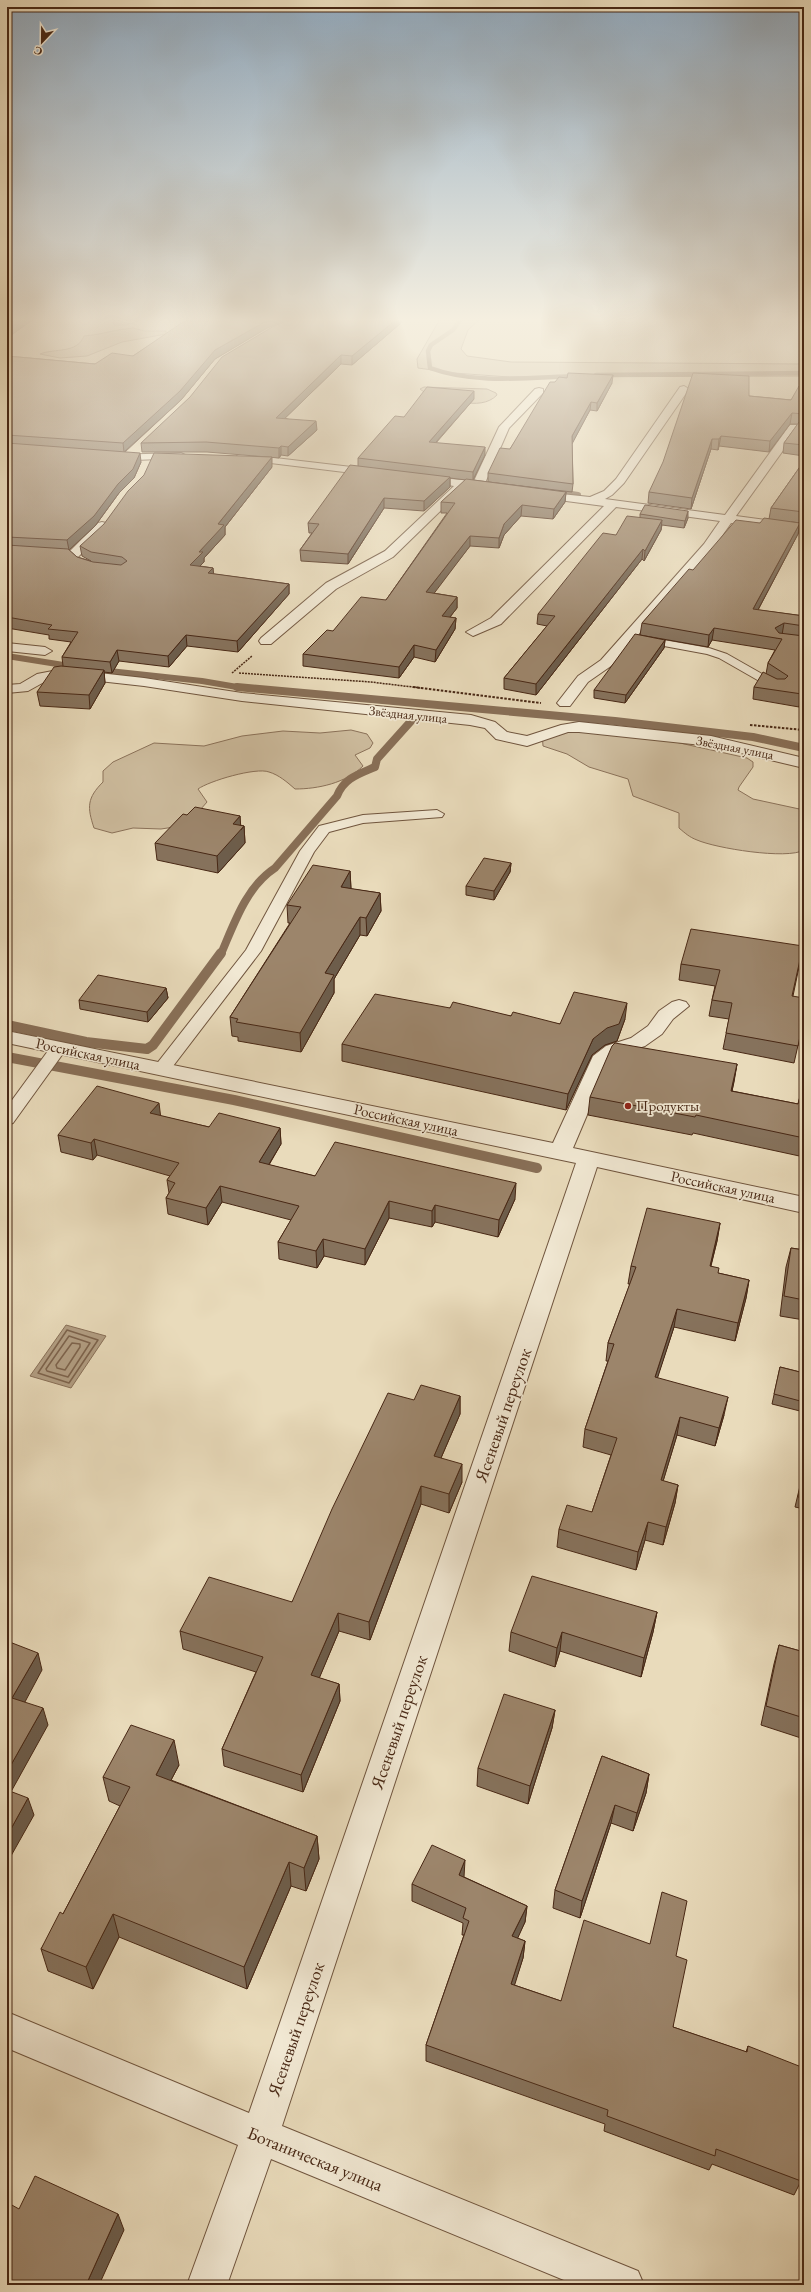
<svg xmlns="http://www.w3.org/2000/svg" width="811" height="2292" viewBox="0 0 811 2292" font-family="'EB Garamond',serif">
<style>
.green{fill:#cebd9f;stroke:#8b725a}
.water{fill:#b29e83;stroke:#886f57}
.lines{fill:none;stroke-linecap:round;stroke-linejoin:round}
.shore{stroke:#7d634c;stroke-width:1.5}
.stream-far3{stroke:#886f57;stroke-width:4.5}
.stream-far2{stroke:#886f57;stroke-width:6}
.stream-far1{stroke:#886f57;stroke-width:8}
.stream{stroke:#886f57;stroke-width:10}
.service-casing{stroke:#70553e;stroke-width:2}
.minor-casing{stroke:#70553e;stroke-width:2}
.path-far1{stroke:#482815;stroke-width:1.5;stroke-dasharray:2 1;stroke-linecap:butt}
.path{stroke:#482815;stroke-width:2;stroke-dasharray:2.5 1.5;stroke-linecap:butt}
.service{fill:#f1e8d3;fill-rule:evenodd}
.minor{fill:#f1e8d3;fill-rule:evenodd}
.wall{fill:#86725c;stroke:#482815}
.shaded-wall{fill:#6d5d4b;stroke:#482815}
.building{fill:#9c856b;stroke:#482815}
.poi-dot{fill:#8f2418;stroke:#f1e8d3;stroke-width:1.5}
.labels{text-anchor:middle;stroke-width:3.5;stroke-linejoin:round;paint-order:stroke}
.far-street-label{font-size:13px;fill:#482815;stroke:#f1e8d3}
.street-label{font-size:15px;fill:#482815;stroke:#f1e8d3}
.poi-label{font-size:15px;fill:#482815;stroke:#f1e8d3;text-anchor:start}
.near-street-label{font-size:18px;fill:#482815;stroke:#f1e8d3}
</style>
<rect width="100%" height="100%" fill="#e9dbbb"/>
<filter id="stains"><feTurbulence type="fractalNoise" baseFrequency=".005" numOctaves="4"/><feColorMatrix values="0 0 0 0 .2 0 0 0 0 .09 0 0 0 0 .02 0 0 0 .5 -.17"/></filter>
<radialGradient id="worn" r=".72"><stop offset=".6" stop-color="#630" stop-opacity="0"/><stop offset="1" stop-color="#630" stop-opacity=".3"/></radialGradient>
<g class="green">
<polygon points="115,319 144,319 126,325 114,325 113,321"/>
<polygon points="440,319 480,319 468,330 461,349 467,356 511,362 804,364 804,376 509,377 454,373 418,368 417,359"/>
<path d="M133,328L145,331H166V334L122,342L87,356L60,358L40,354C55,348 77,354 84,336C101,335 116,329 133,328Z"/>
<path d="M424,387L487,389L496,393L497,395C480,413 443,397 424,392L420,389Z"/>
<path d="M351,730L367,734L373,743L370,748L355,755L363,766C346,783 318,789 295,789C287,782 279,775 269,772C256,767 209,781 198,789L207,802L187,825L161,829L133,828L112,833L94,828C87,807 87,798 103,782V771L113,762L154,743L204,746L242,736L283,731L320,733Z"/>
<path d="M560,730L662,739L747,758L753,762V767L739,787L738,790L753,799L804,810V850C787,860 715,848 697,840C689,837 685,833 679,828V813L633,796L628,779L589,767L567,754L543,746L542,732Z"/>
</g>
<polygon class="water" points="66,1325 106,1336 71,1388 30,1376"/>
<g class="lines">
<g class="shore">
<polygon points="67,1330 98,1340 69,1383 38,1373"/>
<polygon points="69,1336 90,1343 68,1377 47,1371 46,1369"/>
<polygon points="72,1343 80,1344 80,1347 65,1370 57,1368 56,1365"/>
</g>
<g class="stream-far3">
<path d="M461,319L453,330L431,345L428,351L430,368C476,385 532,377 580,376"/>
<polyline points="596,375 804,373"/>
</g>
<g class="stream-far2">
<polyline points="553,491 578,495"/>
<polyline points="786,523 804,525"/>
<polyline points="7,656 76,667"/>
<polyline points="100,670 202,681 243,688"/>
</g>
<g class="stream-far1">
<polyline points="237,687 615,721 753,737 804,748"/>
<path d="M221,954C234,924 246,887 275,868L337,796C344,778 359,774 375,767L377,759L412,720"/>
</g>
<g class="stream">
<polyline points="7,1025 86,1042 147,1049 153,1045 221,953"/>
<polyline points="7,1057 234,1100 537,1168"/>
</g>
<g class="service-casing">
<g id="service">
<polygon points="641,636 709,648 727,654 785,687 783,690 775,690 719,658 707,654 637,641 635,639"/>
<polygon points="437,810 444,814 442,817 363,823 329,832 314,852 261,951 167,1074 155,1074 152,1070 155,1066 246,950 300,851 319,826 363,815"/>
<polygon points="59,1043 65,1044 67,1048 13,1123 7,1125 7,1107 53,1044"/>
</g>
</g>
<g class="minor-casing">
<g id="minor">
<polygon points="684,386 689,389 624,483 612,495 605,499 725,515 790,425 804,425 804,431 797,431 736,516 804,525 804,533 731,523 712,550 611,666 588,682 570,706 560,706 557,703 578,676 601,660 704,544 720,521 616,507 501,624 473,636 466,632 491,618 604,506 536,497 532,495 530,493 532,491 590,497 604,491 616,479 680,387"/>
<polygon points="539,388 543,389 543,393 509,428 485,483 496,485 498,487 496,489 465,487 393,557 336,589 271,644 261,644 259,641 261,638 326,583 385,551 454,486 417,480 415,478 417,476 474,481 499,427 535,389"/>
<polygon points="181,453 187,456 185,458 110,461 104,458 110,455"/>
<polygon points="242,454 377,470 383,473 377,476 238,459 236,457 238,455"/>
<polygon points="102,522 106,523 108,526 106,529 77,558 69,558 67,555 69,552 98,523"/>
<polygon points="7,643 45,647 52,651 45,655 7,651"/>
<polygon points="63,669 144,678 242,693 471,715 495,722 507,732 527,736 561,725 579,722 711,736 804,758 804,768 711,746 579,732 568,732 527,746 496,739 485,728 470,725 242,701 144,686 63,677 46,681 28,691 7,693 7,685 20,684 37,674"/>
<polygon points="679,1000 686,1002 689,1006 673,1019 662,1034 645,1046 620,1054 609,1063 573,1148 804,1197 804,1213 597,1167 282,2126 638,2271 644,2285 576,2285 271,2159 227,2285 187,2285 238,2145 7,2048 7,2012 249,2113 576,1163 7,1043 7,1031 553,1143 593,1056 606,1046 631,1038 648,1026 659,1011 672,1002"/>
</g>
</g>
<g class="path-far1">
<polyline points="232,673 252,656"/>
<polyline points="239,673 371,682 421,688"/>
</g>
<g class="path">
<polyline points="413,687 541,703"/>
<polyline points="750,725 804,730"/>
</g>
<use href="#service" class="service"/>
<use href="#minor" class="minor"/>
</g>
<g class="wall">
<polygon points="190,319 289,319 267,328 215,359 181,400 125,452 141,462 134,478 119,493 95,526 69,550 77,557 91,561 82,556 80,546 272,467 225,527 225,535 204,558 204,562 200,566 213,568 213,574 289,584 289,594 238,652 187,646 169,667 119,661 112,673 104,672 105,683 90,709 40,706 37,692 63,666 62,657 71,642 49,639 49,635 7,628 7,356 95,364 133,356"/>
<polygon points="401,323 352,365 341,364 285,418 317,430 288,456 281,455 279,458 207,452 142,452 141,443"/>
<polygon points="555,382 612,383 597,411 590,410 572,443 573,484 572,492 488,482 488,473 510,449"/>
<polygon points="804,386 804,456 783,453 784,443 798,424 790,424 769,452 719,446 718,450 711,449 691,509 648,503 649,492 749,396 791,400"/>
<polygon points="474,399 436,443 485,455 473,480 566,492 565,502 553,519 521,516 504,535 499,548 470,546 433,593 457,597 457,608 450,617 456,618 455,629 435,662 414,657 399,678 303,666 303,654 333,631 386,600 447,513 441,513 441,502 466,480 450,478 450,487 424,511 384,508 348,564 301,561 300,550 312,533 309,533 308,523 358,466 358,458 404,417"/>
<polygon points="804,461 804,522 803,523 791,522 800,523 798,534 758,610 804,616 804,700 799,707 753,699 754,687 766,674 768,663 775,650 712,640 708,647 640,635 642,623 693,570 760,523 769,519 771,508"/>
<polygon points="640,514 688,518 684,528 662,525 661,530 644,561 642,559 536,695 504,689 504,678 547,626 537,624 538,614 616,535 640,518"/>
<polygon points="665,640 664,648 625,703 594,698 594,690"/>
<polygon points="187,815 240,816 240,825 244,826 245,843 218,873 157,860 155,843"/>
<polygon points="511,863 510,872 494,900 466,895 466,886"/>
<polygon points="350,871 351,889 380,893 381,911 367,936 360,935 334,979 334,993 301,1052 238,1041 238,1037 232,1036 230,1017 290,923 288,923 287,905"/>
<polygon points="800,962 793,996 804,1019 794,1063 723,1049 729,1019 709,1016 712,1000 715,986 679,980 681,964"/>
<polygon points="166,988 168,998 148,1022 80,1009 79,1000"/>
<polygon points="450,1008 511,1016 560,1024 625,1019 617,1041 605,1045 592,1055 566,1110 342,1061 342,1044"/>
<polygon points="737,1064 732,1091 798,1104 804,1081 804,1157 693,1133 692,1135 588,1115 590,1097"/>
<polygon points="160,1116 209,1127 280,1128 281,1144 269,1165 315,1176 515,1199 498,1237 435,1222 432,1227 389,1218 365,1265 324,1256 317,1268 279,1259 278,1242 291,1220 222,1202 208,1225 168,1214 166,1198 169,1193 167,1180 170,1176 97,1155 93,1160 61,1152 58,1135"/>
<polygon points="720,1223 717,1241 711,1266 718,1273 749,1280 746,1298 735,1341 674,1327 657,1378 724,1415 715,1446 677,1435 663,1481 678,1485 675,1503 663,1545 645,1540 636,1570 557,1547 559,1529 592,1512 611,1455 583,1447 585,1429 608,1361 606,1361 608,1343 630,1284 628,1284 631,1266"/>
<polygon points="791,1248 804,1250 804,1320 780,1316 786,1267"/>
<polygon points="780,1367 804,1373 804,1412 772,1404"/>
<polygon points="460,1396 460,1414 441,1458 462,1482 449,1513 421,1504 370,1640 339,1631 319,1678 339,1684 340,1701 303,1792 224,1766 222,1749 256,1672 183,1649 180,1631 292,1602 414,1400"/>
<polygon points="804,1469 804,1509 795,1507"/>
<polygon points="657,1612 653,1632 641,1677 560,1651 555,1667 509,1651 511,1632"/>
<polygon points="779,1645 804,1652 804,1739 761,1725 774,1664"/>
<polygon points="555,1710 552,1728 528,1804 477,1786 478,1768"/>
<polygon points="602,1756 649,1774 646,1793 633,1831 611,1823 580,1918 553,1908 555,1890"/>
<polygon points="179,1765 171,1780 317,1836 319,1859 306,1891 291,1886 247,1989 119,1937 93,1989 48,1971 41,1949 63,1914 120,1806 109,1801 103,1777"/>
<polygon points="804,1819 804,1834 801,1833"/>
<polygon points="464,1877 527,1906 525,1922 517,1938 525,1941 523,1958 514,1985 561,2001 676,1956 673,2027 746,2052 748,2046 801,2181 794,2195 712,2164 709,2170 604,2131 605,2124 426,2061 426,2045 464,1935 462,1935 463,1923 412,1901 412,1884"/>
</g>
<g class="shaded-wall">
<polygon points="22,319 34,319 7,338 7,329"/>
<polygon points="270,319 289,319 267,328 215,359 181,400 124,452 123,443 215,350"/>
<polygon points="397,319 401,319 401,323 352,365 352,356"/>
<polygon points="341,355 341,364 276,427 276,418"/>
<polygon points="613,375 612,383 597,411 597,403"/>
<polygon points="474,391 474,399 429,450 429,442"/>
<polygon points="591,402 590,410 572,444 572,436"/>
<polygon points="792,413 790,424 769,452 770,441"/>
<polygon points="316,421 317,430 288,456 288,447"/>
<polygon points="721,436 719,446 718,450 719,439"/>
<polygon points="712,439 711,449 691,509 692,498"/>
<polygon points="281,446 281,455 279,458 279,448"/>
<polygon points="485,447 485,455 473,480 473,472"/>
<polygon points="140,453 141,462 134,478 119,493 95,526 69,550 67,540"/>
<polygon points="272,457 272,467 225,527 225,535 204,558 204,562 191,575 190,565 199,552 218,524"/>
<polygon points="450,477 450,487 424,511 424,501"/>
<polygon points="566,492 565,502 553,519 554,509"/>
<polygon points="384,498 384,508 348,564 348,554"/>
<polygon points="522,505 521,516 504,535 499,548 499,538 504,524"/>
<polygon points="688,511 688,518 684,528 685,521"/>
<polygon points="662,520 661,530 644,561 645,551"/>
<polygon points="800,523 798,534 752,621 753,609"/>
<polygon points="470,536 470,546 426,604 426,592"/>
<polygon points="643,549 642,559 536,695 536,684"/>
<polygon points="213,568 214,578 208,573"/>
<polygon points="289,584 289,594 238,652 237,641"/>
<polygon points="457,597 457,608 442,627 442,616"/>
<polygon points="456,618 455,629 435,662 436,650"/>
<polygon points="784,623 782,635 776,638 775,628"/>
<polygon points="714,628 712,640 708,647 709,635"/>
<polygon points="186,635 187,646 169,667 168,656"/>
<polygon points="665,640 664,648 625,703 626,695"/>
<polygon points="414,645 414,657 399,678 399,667"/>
<polygon points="117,650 119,661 112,673 110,662"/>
<polygon points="104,670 105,683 90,709 89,695"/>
<polygon points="804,691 804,700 799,707 802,694"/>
<polygon points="240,816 241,830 244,826 245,843 218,873 217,856 233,824"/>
<polygon points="511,863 510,872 494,900 494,891"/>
<polygon points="350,871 351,889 341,887"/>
<polygon points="380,893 381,911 367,936 366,918"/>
<polygon points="360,917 360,935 334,979 334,993 301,1052 300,1033 325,973"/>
<polygon points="166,988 168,998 148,1022 147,1012"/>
<polygon points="627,1003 625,1019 617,1041 605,1045 592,1055 566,1110 568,1094 593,1039"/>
<polygon points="7,1059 9,1067 7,1070"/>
<polygon points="737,1064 734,1082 728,1109 731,1091"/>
<polygon points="159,1103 161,1119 150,1113"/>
<polygon points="280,1128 281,1144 260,1179 259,1162"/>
<polygon points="94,1139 97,1155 93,1160 91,1143"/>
<polygon points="516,1183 515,1199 498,1237 499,1220"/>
<polygon points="220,1186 222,1202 208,1225 206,1208"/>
<polygon points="389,1201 389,1218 365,1265 365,1249"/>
<polygon points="435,1205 435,1222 432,1227 432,1211"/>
<polygon points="720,1223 717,1241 706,1284 710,1266"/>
<polygon points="323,1239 324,1256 317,1268 316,1251"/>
<polygon points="749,1280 746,1298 735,1341 738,1323"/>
<polygon points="677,1309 674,1327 652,1395 655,1377"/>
<polygon points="460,1396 460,1414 434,1474 434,1456"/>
<polygon points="728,1397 724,1415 715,1446 719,1428"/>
<polygon points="680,1417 677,1435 658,1498 661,1480"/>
<polygon points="462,1464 462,1482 449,1513 449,1494"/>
<polygon points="678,1485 675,1503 663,1545 666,1527"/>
<polygon points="421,1486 421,1504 370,1640 369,1622"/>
<polygon points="648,1522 645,1540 636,1570 638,1552"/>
<polygon points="657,1612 653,1632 641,1677 644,1658"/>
<polygon points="338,1613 339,1631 313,1693 311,1675"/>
<polygon points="562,1632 560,1651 555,1667 557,1648"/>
<polygon points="38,1653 42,1670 18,1715 12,1698"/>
<polygon points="339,1684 340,1701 303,1792 301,1775"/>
<polygon points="43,1708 48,1725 7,1799 7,1772"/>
<polygon points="555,1710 552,1728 528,1804 530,1786"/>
<polygon points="174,1740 179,1765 161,1799 156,1775"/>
<polygon points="649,1774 646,1793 633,1831 637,1813"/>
<polygon points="28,1798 34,1815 7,1863 7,1836"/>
<polygon points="615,1805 611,1823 580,1918 582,1901"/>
<polygon points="317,1836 319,1859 306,1891 304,1868"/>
<polygon points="465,1860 464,1877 458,1892 459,1875"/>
<polygon points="289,1862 291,1886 247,1989 244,1967"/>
<polygon points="527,1906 525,1922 511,1953 512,1936"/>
<polygon points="113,1914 119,1937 93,1989 86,1967"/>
<polygon points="525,1941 523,1958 510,2000 511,1984"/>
<polygon points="118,2214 124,2230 99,2285 86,2285"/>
</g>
<g class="building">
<polygon points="7,319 22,319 7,329"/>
<polygon points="190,319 270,319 215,350 180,391 123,443 7,435 7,356 95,364 112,353 133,356 180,324"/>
<polygon points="291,319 397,319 352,356 341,355 276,418 316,421 288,447 281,446 279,448 206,442 141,443 190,397 222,357 274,326"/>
<polygon points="568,373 613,375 597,403 591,402 572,436 573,484 488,473 500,448 510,449 550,382 555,382 559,377 567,378"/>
<polygon points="693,373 749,376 749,396 791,400 799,386 804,386 804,414 792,413 770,441 721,436 719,439 712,439 692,498 649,492 663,462"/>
<polygon points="427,387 474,391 429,442 485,447 473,472 358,458 395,416 404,417"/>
<polygon points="804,421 804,445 784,443 799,422"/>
<polygon points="7,443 140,453 133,469 118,484 94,516 67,540 7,537"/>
<polygon points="154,453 272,457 218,524 224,525 199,552 203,552 190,565 213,568 208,573 289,584 237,641 186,635 168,656 117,650 110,662 62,657 78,632 48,629 52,625 7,617 7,545 68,549 77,557 93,562 121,565 127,561 122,557 91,552 80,546 104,524 128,491 144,475"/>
<polygon points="804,461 804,512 771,508"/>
<polygon points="350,465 450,477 424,501 384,498 348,554 300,550 319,524 308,523"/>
<polygon points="466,479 566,492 554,509 522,505 504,524 499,538 470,536 426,592 457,597 442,616 456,618 436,650 414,645 399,667 303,654 327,630 333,631 361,597 386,600 455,503 441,502"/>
<polygon points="645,505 688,511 685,521 640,514"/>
<polygon points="627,516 662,520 645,551 643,549 536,684 504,678 555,616 538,614 603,533 616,535"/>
<polygon points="764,518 800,523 753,609 804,616 804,626 784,623 775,628 779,633 804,636 804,691 802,694 754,687 763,672 777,679 785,679 788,676 768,663 782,639 714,628 709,635 642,623 689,569 693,570 736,520 760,523"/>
<polygon points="635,634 665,640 626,695 594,690"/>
<polygon points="61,666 104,670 89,695 37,692 54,667"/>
<polygon points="195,807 240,816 233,824 244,826 217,856 155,843 183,814 187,815"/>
<polygon points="484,858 511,863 494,891 466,886"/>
<polygon points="313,865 350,871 341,887 380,893 366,918 360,917 325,973 334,975 300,1033 236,1022 238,1019 230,1017 301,907 287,905"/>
<polygon points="691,929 803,946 792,996 804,998 804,1017 798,1046 726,1033 732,1003 712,1000 720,970 681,964"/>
<polygon points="98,975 166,988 147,1012 79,1000"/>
<polygon points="574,992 627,1003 619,1024 607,1028 593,1039 568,1094 342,1044 375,994 450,1008 453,1002 511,1016 513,1012 560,1024"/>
<polygon points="615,1043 737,1064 731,1091 798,1104 804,1081 804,1138 696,1115 695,1117 590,1097 612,1046"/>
<polygon points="97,1086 159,1103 150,1113 209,1127 219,1113 280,1128 259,1162 315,1176 335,1142 516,1183 499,1220 435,1205 432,1211 389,1201 365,1249 323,1239 316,1251 278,1242 299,1206 220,1186 206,1208 166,1198 175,1183 167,1180 179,1163 94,1139 91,1143 58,1135"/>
<polygon points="647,1208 720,1223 710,1266 719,1268 718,1273 749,1280 738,1323 677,1309 655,1377 728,1397 719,1428 680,1417 661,1480 678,1485 666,1527 648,1522 638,1552 559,1529 567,1505 592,1512 617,1438 585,1429 614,1344 608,1343 636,1267 631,1266"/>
<polygon points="791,1248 804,1250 804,1300 784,1296"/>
<polygon points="780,1367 804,1373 804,1402 774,1394"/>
<polygon points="421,1385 460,1396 434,1456 462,1464 449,1494 421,1486 369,1622 338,1613 311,1675 339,1684 301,1775 222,1749 263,1657 180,1631 209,1577 292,1602 332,1509 388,1393 414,1400"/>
<polygon points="804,1470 804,1498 798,1497"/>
<polygon points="532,1576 657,1612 644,1658 562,1632 557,1648 511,1632"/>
<polygon points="7,1641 38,1653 12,1698 43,1708 7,1772"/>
<polygon points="779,1645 804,1652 804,1718 766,1706"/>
<polygon points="504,1694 555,1710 530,1786 478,1768"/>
<polygon points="131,1725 174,1740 156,1775 317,1836 304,1868 289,1862 244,1967 113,1914 86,1967 41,1949 60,1912 63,1914 130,1787 103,1777"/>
<polygon points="602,1756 649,1774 637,1813 615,1805 582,1901 555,1890"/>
<polygon points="7,1790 28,1798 7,1836"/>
<polygon points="432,1845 465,1860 459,1875 527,1906 512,1936 525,1941 511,1984 561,2001 584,1920 650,1944 662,1892 687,1901 676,1956 687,1960 673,2027 747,2052 748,2046 804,2068 804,2160 801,2181 716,2149 715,2156 607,2116 608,2110 426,2045 469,1921 463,1918 466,1908 412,1884"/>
<polygon points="35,2176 118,2214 86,2285 7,2285 7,2210 10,2204 19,2209"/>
</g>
<linearGradient id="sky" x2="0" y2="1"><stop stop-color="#92abc0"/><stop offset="0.5" stop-color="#f5efe0"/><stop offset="1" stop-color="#f5efe0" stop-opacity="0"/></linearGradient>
<rect width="811" height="639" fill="url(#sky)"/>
<circle class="poi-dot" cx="628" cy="1106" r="4"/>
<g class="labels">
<g class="far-street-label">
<text transform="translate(408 714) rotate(6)" y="5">Звёздная улица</text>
<text transform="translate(735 747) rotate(11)" y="5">Звёздная улица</text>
</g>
<g class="street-label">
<text transform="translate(88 1054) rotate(12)" y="5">Российская улица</text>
<text transform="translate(406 1120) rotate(12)" y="5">Российская улица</text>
<text transform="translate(723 1187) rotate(12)" y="5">Российская улица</text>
</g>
<g class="poi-label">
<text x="636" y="1111">Продукты</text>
</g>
<g class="near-street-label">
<text transform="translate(503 1415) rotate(-71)" y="6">Ясеневый переулок</text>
<text transform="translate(399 1722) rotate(-71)" y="6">Ясеневый переулок</text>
<text transform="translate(296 2029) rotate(-71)" y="6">Ясеневый переулок</text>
<text transform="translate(315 2159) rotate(22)" y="6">Ботаническая улица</text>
</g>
</g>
<rect width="811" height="2292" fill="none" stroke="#e9dbbb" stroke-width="24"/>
<rect x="8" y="8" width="795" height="2276" fill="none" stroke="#482815" stroke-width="2"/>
<rect x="12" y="12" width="787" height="2268" fill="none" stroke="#482815"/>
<g transform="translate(42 42) rotate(202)" stroke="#f1e8d3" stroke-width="3" paint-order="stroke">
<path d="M0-3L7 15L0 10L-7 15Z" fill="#482815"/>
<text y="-6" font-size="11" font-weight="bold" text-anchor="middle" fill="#482815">С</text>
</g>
<rect width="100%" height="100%" filter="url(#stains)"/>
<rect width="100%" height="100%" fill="url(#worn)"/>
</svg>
